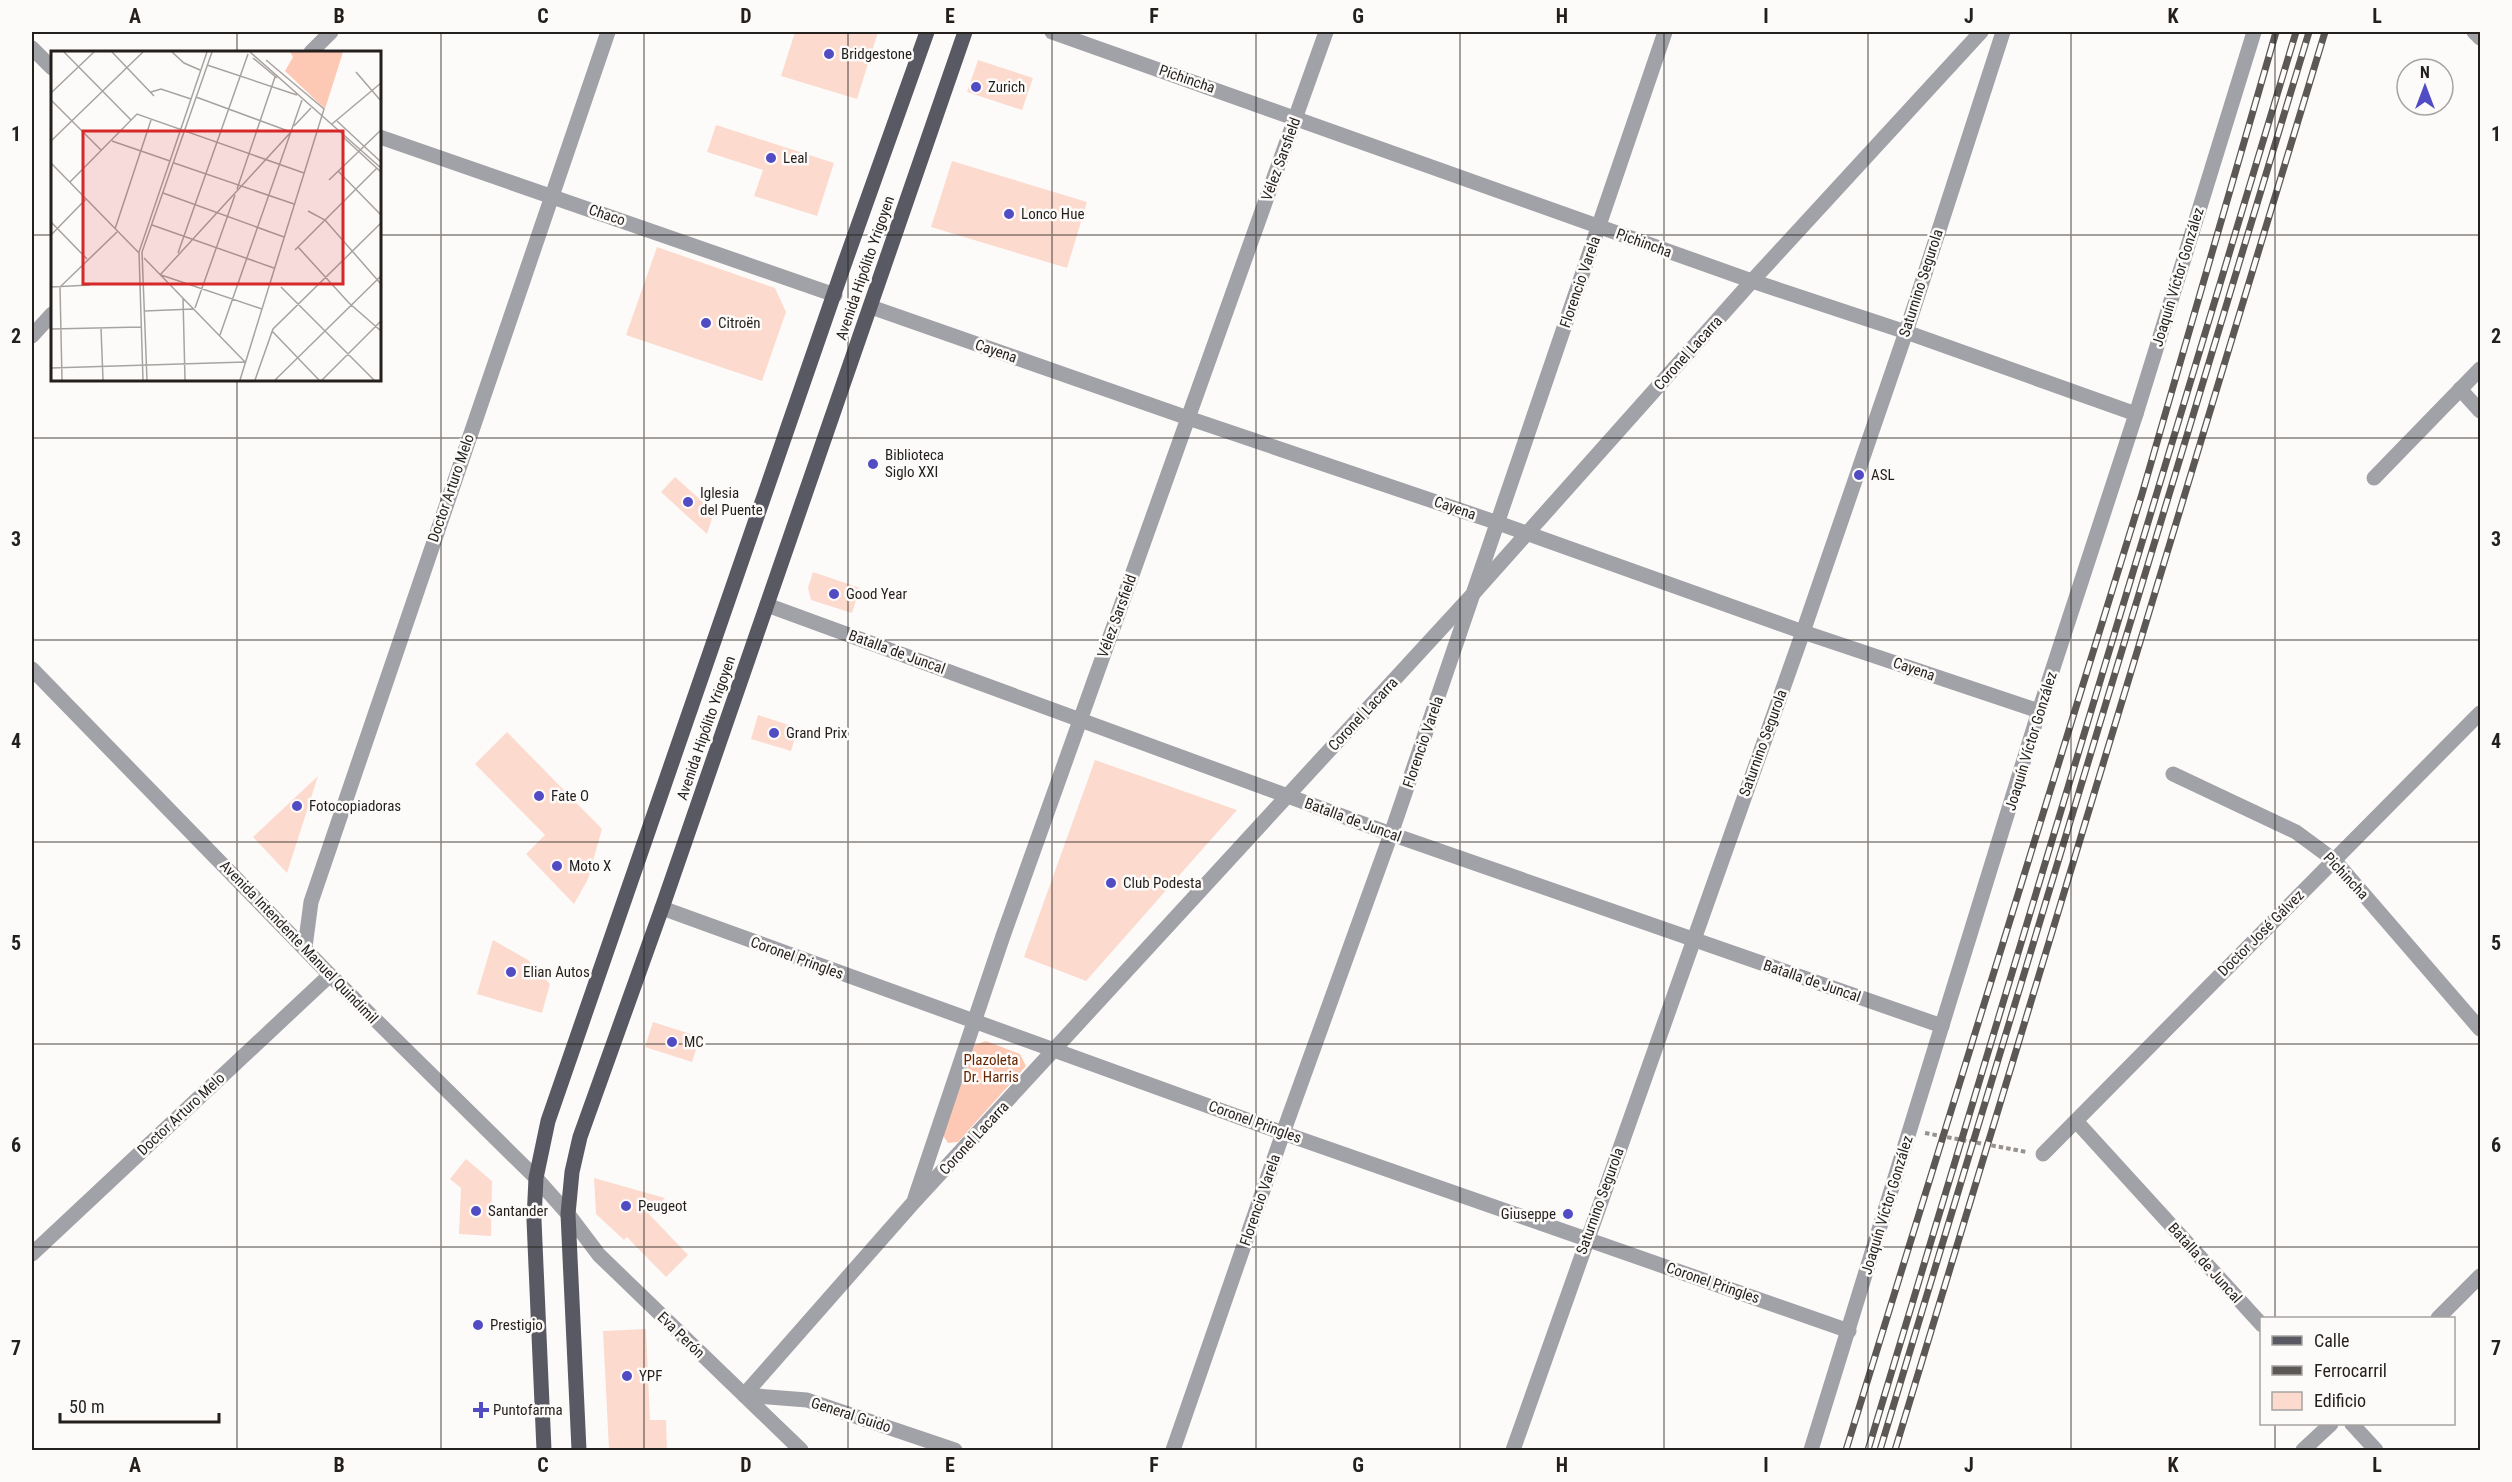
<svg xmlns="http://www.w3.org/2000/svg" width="2512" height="1482" viewBox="0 0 2512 1482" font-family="'Roboto Condensed',sans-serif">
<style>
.green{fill:#fdc9b4}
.building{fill:#fcdbce}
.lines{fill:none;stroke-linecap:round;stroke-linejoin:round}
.path{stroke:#959290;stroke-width:4;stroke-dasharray:4.5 3;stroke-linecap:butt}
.minor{stroke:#a1a2a7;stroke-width:15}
.major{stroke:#585962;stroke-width:15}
.rail-casing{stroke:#5b5856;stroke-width:7}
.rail{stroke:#fdfbf9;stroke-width:4.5;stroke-dasharray:14;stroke-linecap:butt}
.grid{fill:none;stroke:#231f1d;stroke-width:1.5;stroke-opacity:0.55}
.poi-dot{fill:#514cc3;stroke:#fdfbf9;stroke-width:2}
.labels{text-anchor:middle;stroke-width:5;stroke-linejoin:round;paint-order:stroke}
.poi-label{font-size:15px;fill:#231f1d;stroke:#fdfbf9;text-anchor:start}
.street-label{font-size:15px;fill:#231f1d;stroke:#fdfbf9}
.park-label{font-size:15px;fill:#672500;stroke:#fdfbf9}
.inset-road{fill:none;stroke:#a6a3a1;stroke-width:1.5}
.view{fill:#d62828;fill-opacity:0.15;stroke:#d62828;stroke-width:3}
.inset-edge{fill:none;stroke:#231f1d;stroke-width:3}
.neatline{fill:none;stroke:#231f1d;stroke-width:2}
.grid-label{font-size:20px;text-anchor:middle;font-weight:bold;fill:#231f1d}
</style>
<rect width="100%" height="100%" fill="#fdfbf9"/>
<polygon class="green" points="986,1041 1020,1054 1026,1066 958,1142 948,1143 942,1134 974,1045"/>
<g class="building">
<polygon points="795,32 878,32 857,99 781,76"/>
<polygon points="978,60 1033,78 1022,110 967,92"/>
<polygon points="716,125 834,163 817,216 754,196 763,170 707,152"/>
<polygon points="952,161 1087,202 1067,268 931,227"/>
<polygon points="657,247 775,288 786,312 762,381 626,335"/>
<polygon points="675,477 714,512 707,534 661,492"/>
<polygon points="813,572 860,588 852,613 811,600 808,588"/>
<polygon points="758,715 798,728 791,751 751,739"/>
<polygon points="507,732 602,829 588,879 574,904 526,854 545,835 475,764"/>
<polygon points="1095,760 1237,810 1086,981 1024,957"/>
<polygon points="318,776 287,873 253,837"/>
<polygon points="493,940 528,960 550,984 542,1013 477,994"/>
<polygon points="653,1022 700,1037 692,1062 645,1047"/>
<polygon points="466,1159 492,1181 491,1236 459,1234 461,1188 450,1179"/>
<polygon points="594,1178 665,1198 649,1214 688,1255 666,1277 627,1237 624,1240 596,1214"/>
<polygon points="646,1329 650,1420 666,1420 667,1450 609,1450 603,1331"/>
</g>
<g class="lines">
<polyline class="path" points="1925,1133 2027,1152"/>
<g class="minor">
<polyline points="1052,32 1752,281 1906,332 2136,414"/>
<polyline points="2474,32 2480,38"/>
<polyline points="32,48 52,68"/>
<polyline points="311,52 331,32"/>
<polyline points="380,137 835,295"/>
<polyline points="871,307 1188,418 1498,523 1803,632 2039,711"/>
<polyline points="32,336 52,314"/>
<polyline points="2460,389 2480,411"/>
<polyline points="2374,478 2480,369"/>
<polyline points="767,605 1391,834 1942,1026"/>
<polyline points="32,669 330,975 536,1178 568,1214 599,1255 801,1450"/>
<polyline points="2173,774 2296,832 2334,860 2480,1029"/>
<polyline points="662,908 1283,1133 1849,1331"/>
<polyline points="305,947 311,902 608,32"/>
<polyline points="2076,1121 2262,1325"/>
<polyline points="2043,1154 2480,713"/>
<polyline points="915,1198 1003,936 1326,32"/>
<polyline points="32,1254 330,975"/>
<polyline points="2438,1318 2480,1276"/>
<polyline points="744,1395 913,1203 1473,594 1752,281 1981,32"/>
<polyline points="744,1395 807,1400 955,1450"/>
<polyline points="2352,1424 2376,1450"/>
<polyline points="1173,1450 1283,1133 1391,834 1665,32"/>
<polyline points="1513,1450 1803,632 1906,332 2003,32"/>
<polyline points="1811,1450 2039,711 2136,414 2254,32"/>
<polyline points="2303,1450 2331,1424"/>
</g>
<g class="major">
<polyline points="544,1450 534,1220 536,1178 548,1121 844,265 927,32"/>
<polyline points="579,1450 568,1214 572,1172 580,1137 662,908 965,32"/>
</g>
<g class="rail-casing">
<g id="rail">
<polyline points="1846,1450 2142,494 2276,32"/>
<polyline points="1868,1450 2296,32"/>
<polyline points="1880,1450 2309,32"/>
<polyline points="1895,1450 2325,32"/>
</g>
</g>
<use href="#rail" class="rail"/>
</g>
<path class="grid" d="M237,32V52M441,32V1450M644,32V1450M848,32V1450M1052,32V1450M1256,32V1450M1460,32V1450M1664,32V1450M1868,32V1450M2071,32V1450M2275,32V1318M32,235H52M380,235H2480M237,380V1450M32,438H2480M32,640H2480M32,842H2480M32,1044H2480M32,1247H2480M2275,1424V1450"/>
<g class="poi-dot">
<circle cx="829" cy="54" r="6"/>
<circle cx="976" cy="87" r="6"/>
<circle cx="771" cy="158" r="6"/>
<circle cx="1009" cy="214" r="6"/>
<circle cx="706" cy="323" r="6"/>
<circle cx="873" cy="464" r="6"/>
<circle cx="1859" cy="475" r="6"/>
<circle cx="688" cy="502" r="6"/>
<circle cx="834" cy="594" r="6"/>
<circle cx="774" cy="733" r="6"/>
<circle cx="539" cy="796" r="6"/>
<circle cx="297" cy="806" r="6"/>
<circle cx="557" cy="866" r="6"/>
<circle cx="1111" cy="883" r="6"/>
<circle cx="511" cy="972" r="6"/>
<circle cx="672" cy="1042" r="6"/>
<circle cx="626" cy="1206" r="6"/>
<circle cx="476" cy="1211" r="6"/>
<circle cx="1568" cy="1214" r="6"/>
<circle cx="478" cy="1325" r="6"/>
<circle cx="627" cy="1376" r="6"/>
<path d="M478 1401h6v6h6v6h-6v6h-6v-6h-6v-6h6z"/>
</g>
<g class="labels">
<g class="poi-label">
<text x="841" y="59">Bridgestone</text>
<text x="988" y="92">Zurich</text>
<text x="783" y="163">Leal</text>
<text x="1021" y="219">Lonco Hue</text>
<text x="718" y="328">Citroën</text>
<text x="885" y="460">Biblioteca<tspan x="885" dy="17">Siglo XXI</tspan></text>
<text x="1871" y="480">ASL</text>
<text x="700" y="498">Iglesia<tspan x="700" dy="17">del Puente</tspan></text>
<text x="846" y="599">Good Year</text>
<text x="786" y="738">Grand Prix</text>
<text x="551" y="801">Fate O</text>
<text x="309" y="811">Fotocopiadoras</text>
<text x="569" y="871">Moto X</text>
<text x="1123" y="888">Club Podesta</text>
<text x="523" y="977">Elian Autos</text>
<text x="684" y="1047">MC</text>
<text x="638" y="1211">Peugeot</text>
<text x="488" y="1216">Santander</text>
<text x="1556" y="1219" text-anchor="end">Giuseppe</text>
<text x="490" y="1330">Prestigio</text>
<text x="639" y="1381">YPF</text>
<text x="493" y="1415">Puntofarma</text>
</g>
<g class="street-label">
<text transform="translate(1187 79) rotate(19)" y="5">Pichincha</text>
<text transform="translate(1281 159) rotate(-70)" y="5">Vélez Sarsfield</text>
<text transform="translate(607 215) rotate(19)" y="5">Chaco</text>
<text transform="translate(1644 243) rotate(20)" y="5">Pichincha</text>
<text transform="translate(865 268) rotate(-71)" y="5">Avenida Hipólito Yrigoyen</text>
<text transform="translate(2178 277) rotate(-73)" y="5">Joaquín Víctor González</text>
<text transform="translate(1580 282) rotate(-71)" y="5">Florencio Varela</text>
<text transform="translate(1921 283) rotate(-72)" y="5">Saturnino Segurola</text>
<text transform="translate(996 351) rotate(19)" y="5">Cayena</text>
<text transform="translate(1688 353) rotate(-48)" y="5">Coronel Lacarra</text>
<text transform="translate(451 488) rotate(-71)" y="5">Doctor Arturo Melo</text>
<text transform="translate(1455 508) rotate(19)" y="5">Cayena</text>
<text transform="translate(1117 616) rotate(-70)" y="5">Vélez Sarsfield</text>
<text transform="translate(897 652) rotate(20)" y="5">Batalla de Juncal</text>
<text transform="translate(1914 669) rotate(19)" y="5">Cayena</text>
<text transform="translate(1363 714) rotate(-47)" y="5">Coronel Lacarra</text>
<text transform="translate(706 728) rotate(-71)" y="5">Avenida Hipólito Yrigoyen</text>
<text transform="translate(2031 741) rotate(-73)" y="5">Joaquín Víctor González</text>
<text transform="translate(1423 742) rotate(-71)" y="5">Florencio Varela</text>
<text transform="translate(1763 743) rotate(-70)" y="5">Saturnino Segurola</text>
<text transform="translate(1353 820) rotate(20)" y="5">Batalla de Juncal</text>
<text transform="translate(2346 876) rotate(47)" y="5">Pichincha</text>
<text transform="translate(2261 933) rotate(-45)" y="5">Doctor José Gálvez</text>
<text transform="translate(299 942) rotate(46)" y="5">Avenida Intendente Manuel Quindimil</text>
<text transform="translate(797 958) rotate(20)" y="5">Coronel Pringles</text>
<text transform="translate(1812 981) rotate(19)" y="5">Batalla de Juncal</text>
<text transform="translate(181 1114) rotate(-43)" y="5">Doctor Arturo Melo</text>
<text transform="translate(1255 1122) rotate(20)" y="5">Coronel Pringles</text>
<text transform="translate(974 1138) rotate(-47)" y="5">Coronel Lacarra</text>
<text transform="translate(1260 1200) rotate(-71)" y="5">Florencio Varela</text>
<text transform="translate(1600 1201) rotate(-70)" y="5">Saturnino Segurola</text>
<text transform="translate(1887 1205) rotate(-73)" y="5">Joaquín Víctor González</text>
<text transform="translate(2205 1263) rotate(48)" y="5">Batalla de Juncal</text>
<text transform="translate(1713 1283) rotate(19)" y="5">Coronel Pringles</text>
<text transform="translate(681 1335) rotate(44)" y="5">Eva Perón</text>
<text transform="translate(851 1415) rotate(18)" y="5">General Guido</text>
</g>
<g class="park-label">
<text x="991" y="1065">Plazoleta<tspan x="991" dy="17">Dr. Harris</tspan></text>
</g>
</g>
<g transform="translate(51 51)">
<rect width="330" height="330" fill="#fdfbf9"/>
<path d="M239,1H292L274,58L234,20L242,6Z" fill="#fdc9b4"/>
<path class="inset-road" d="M13,1L80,69M61,1L103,45M121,1L133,12L149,19M199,1L330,117M202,7L226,27M156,14L246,44M305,21L330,50M100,41L110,38L140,48M0,42L43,1M0,49L50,99M286,70L330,111M281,73L330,32M243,75L260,57M292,86L330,121M0,90L92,1M61,90L119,110M0,112L88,202M123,112L243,153M287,120L330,164M278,129L330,79M19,131L86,63L253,122M186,138L224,26M112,142L233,186M257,160L274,169L330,233M0,171L36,208M101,174L223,217M64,178L100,69M0,184L35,148M247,196L298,252L330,280M244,199L326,117M127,202L197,3M93,207L194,311M109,224L240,81L145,46M110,224L211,258M0,236L39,234M230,236L323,329M132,247L134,329M144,257L184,144M93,260L143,258M50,277L52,329M0,278L90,276M221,280L268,329M169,284L251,49M0,317L194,311M11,329L9,236L66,181M92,329L88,201L156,1M96,329L91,201L161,1M189,329L273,58L215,9M204,329L222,278L330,172M224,329L330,225M271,329L330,270"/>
<path class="view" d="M32,80H292V233H32Z"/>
<rect width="330" height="330" class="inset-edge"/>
</g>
<rect width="2512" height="1482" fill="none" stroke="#fdfbf9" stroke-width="66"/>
<rect x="2260" y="1317" width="195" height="108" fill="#fdfbf9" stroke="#a6a3a1" stroke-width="1.5"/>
<rect x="2272" y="1336" width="30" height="9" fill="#585962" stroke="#a6a3a1" stroke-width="1.5"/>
<text x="2314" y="1347" font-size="18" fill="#231f1d">Calle</text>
<rect x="2272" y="1366" width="30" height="9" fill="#5b5856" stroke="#a6a3a1" stroke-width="1.5"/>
<text x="2314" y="1377" font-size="18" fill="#231f1d">Ferrocarril</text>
<rect x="2272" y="1392" width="30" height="18" fill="#fcdbce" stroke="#a6a3a1" stroke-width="1.5"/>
<text x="2314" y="1407" font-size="18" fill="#231f1d">Edificio</text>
<g transform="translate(2425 87)"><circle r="28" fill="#fdfbf9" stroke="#a6a3a1" stroke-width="1.5"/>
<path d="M0-4.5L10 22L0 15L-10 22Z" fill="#514cc3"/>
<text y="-9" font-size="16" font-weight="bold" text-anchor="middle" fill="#231f1d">N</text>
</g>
<path d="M60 1413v9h159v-9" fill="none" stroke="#231f1d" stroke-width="3"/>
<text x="69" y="1413" font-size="18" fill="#231f1d" stroke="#fdfbf9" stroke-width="4.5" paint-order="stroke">50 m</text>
<rect x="33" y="33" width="2446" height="1416" class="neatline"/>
<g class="grid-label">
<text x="135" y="23">A</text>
<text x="339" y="23">B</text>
<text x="543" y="23">C</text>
<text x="746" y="23">D</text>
<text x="950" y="23">E</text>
<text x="1154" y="23">F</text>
<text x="1358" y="23">G</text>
<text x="1562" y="23">H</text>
<text x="1766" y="23">I</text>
<text x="1969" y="23">J</text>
<text x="2173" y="23">K</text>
<text x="2377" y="23">L</text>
<text x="16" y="141">1</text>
<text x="2496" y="141">1</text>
<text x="16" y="343">2</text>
<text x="2496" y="343">2</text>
<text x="16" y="546">3</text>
<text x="2496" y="546">3</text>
<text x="16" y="748">4</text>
<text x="2496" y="748">4</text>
<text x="16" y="950">5</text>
<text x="2496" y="950">5</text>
<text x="16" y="1152">6</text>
<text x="2496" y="1152">6</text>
<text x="16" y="1355">7</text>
<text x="2496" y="1355">7</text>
<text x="135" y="1472">A</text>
<text x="339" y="1472">B</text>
<text x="543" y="1472">C</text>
<text x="746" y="1472">D</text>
<text x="950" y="1472">E</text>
<text x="1154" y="1472">F</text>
<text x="1358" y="1472">G</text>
<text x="1562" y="1472">H</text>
<text x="1766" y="1472">I</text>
<text x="1969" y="1472">J</text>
<text x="2173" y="1472">K</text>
<text x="2377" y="1472">L</text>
</g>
</svg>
